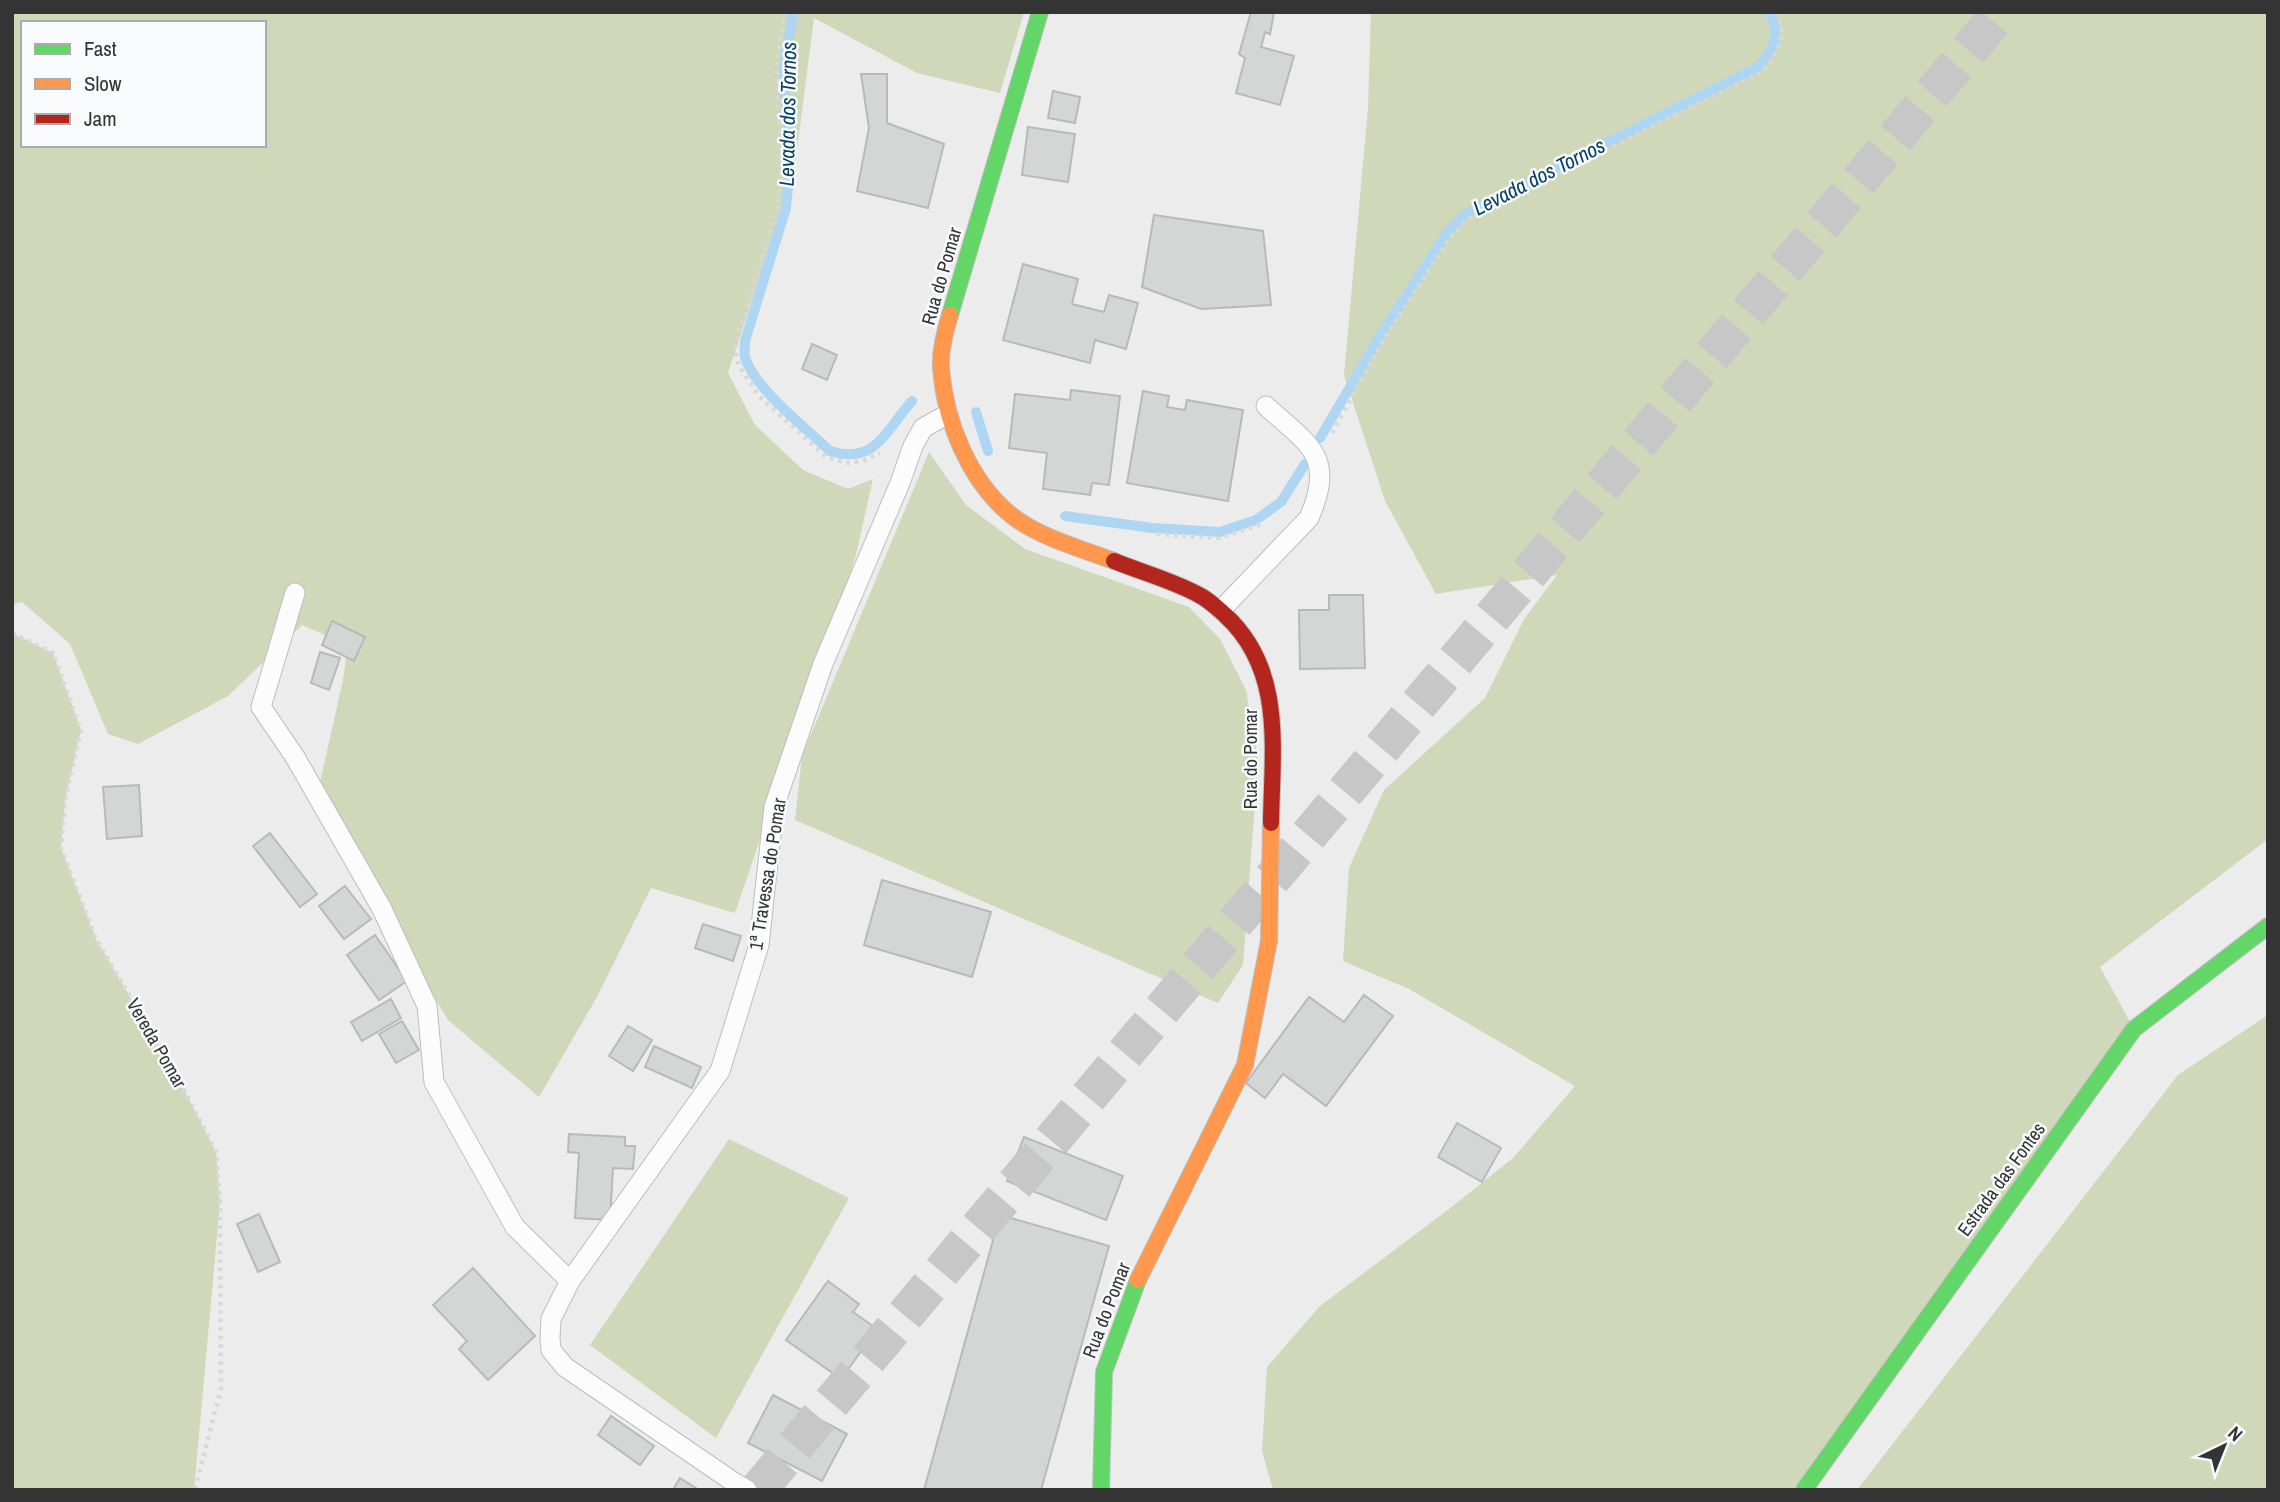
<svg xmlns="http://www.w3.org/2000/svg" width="2280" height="1502" viewBox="0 0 2280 1502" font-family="'Archivo Narrow',sans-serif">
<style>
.green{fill:#cfd8b8;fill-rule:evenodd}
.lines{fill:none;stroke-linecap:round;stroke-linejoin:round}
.stream{stroke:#aed6f3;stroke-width:10}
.building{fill:#d4d5d5;stroke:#b9b9ba;stroke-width:2}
.primary-tunnel{stroke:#c7c7c8;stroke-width:38;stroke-dasharray:38 19;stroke-linecap:butt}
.lane-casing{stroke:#bcbdbd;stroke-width:21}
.fast-casing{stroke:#bcbdbd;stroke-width:18}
.slow-casing{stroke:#bcbdbd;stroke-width:18}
.jam-casing{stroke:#bcbdbd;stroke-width:18}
.path{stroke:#d8d8d9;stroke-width:4.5;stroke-dasharray:3.5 5;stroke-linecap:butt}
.lane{stroke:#fcfcfc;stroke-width:19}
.fast{stroke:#63d668;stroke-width:16}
.slow{stroke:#ff974d;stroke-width:16}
.jam{stroke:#b3261e;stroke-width:16}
.labels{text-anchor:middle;stroke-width:5;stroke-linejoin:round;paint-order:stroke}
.street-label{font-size:19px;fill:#343435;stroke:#f9fafc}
.water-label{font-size:21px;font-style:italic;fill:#044163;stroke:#f9fafc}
</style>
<rect width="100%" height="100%" fill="#ececed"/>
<g class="green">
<path d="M12,12H1024L1000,93L917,73L814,18L794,173L728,373L755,425L803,470L848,489L873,479L855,559L735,913L651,888L597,997L539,1097L448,1020L316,800L343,680L348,645L302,625L228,696L138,744L108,734L70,644L22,602L12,605ZM23,23H264V145H23Z"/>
<polygon points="1371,12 2268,12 2268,839 2100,967 2134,1029 1804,1490 1273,1490 1262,1451 1267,1367 1320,1306 1449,1209 1513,1158 1575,1086 1409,989 1343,961 1349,868 1384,790 1485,698 1524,619 1557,575 1436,594 1385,501 1344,375 1368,108"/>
<polygon points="929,452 966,505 1025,549 1189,607 1220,639 1246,690 1258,761 1243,965 1218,1003 795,820 802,756"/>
<polygon points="12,633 53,653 81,730 65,800 61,848 96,939 178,1078 216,1152 220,1203 194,1490 12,1490"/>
<polygon points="2268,1015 2268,1490 1857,1490 2178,1075"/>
<polygon points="729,1139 849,1198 716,1438 590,1345"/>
</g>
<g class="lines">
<g class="stream">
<path d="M793,12L785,60V92L791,159L786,208L745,341C745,346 744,352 745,357C754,388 807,429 830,451C876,466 887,428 912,401"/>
<polyline points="976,412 988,451"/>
<path d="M1320,438L1377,341L1446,234L1467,213L1758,67C1775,48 1781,36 1769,12"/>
<polyline points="1065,516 1152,528 1220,532 1256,520 1281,502 1305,464"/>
</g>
</g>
<g class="building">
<polygon points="1251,12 1274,12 1270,34 1265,32 1261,47 1294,56 1280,105 1236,93 1245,58 1239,54"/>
<polygon points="861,74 887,74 887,123 944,144 928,208 857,191 869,128"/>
<polygon points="1053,91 1080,97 1075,123 1048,118"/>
<polygon points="1028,127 1075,134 1068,182 1022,175"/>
<polygon points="1154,215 1263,231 1271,305 1201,309 1142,287"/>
<polygon points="1023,264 1078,279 1072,304 1104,312 1109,295 1138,303 1126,349 1095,340 1090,363 1003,340"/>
<polygon points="812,344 837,355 827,380 802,369"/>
<polygon points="1071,390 1120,396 1109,485 1092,483 1090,495 1043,489 1047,453 1009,448 1015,394 1070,400"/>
<polygon points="1143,391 1169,396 1167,407 1185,410 1187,400 1243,410 1228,501 1127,483"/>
<polygon points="1329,595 1363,595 1365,668 1300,669 1299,610 1329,610"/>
<polygon points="332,621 365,637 354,661 322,645"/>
<polygon points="320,652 340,658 329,690 311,683"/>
<polygon points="139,785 142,836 107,839 103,787"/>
<polygon points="270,833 317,894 300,907 253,846"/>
<polygon points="882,880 991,912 972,977 864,945"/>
<polygon points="345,886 371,919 344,939 319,906"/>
<polygon points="703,924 741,936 733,961 695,948"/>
<polygon points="375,935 407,981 379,1000 347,955"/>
<polygon points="1364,995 1393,1016 1326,1106 1283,1074 1265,1098 1246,1083 1309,997 1344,1022"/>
<polygon points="391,999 401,1018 362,1041 351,1022"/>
<polygon points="402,1021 419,1050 396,1063 379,1034"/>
<polygon points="628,1026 652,1040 633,1071 609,1056"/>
<polygon points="654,1046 701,1067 692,1088 645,1067"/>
<polygon points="1457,1123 1501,1148 1482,1182 1438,1157"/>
<polygon points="569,1134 625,1137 625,1146 635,1146 633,1169 613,1168 610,1220 575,1218 579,1153 568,1152"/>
<polygon points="1024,1137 1123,1176 1106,1220 1007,1181"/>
<polygon points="259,1214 280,1262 258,1272 237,1224"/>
<polygon points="1000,1215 1109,1246 1041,1490 924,1490"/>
<polygon points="473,1268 535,1336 488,1380 459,1349 467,1341 433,1305"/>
<polygon points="828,1281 859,1304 853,1312 877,1329 841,1379 786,1340"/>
<polygon points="773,1395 847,1434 822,1481 748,1443"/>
<polygon points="611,1416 654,1446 640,1465 598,1435"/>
<polygon points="680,1478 699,1490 673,1490"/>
</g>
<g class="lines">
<polyline class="primary-tunnel" points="758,1490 2001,12"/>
<g class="lane-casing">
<g id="lane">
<polyline points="295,593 261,707 295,757 382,909 427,1006 434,1082 515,1227 570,1281"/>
<path d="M1221,610L1309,518C1336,456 1309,445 1266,406"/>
<polyline points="747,1490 735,1483 565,1367 551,1350 550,1338 551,1319 570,1281 720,1071 759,945 774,807 823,664 900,483 913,446 923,428 948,414"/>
</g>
</g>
<g class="fast-casing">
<g id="fast">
<polyline points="950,315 1040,12"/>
<polyline points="1101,1490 1104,1372 1138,1280"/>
<polyline points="1804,1490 2134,1029 2268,926"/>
</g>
</g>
<g class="slow-casing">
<g id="slow">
<path d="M950,315C945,331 940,351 941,368C945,421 969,481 1011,515C1038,537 1082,549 1114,561"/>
<polyline points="1138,1280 1245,1065 1269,941 1271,823"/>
</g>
</g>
<g class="jam-casing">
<path id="jam" d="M1114,561C1141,572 1174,581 1199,595C1209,600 1217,608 1225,615C1285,670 1272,749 1271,823"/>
</g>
<g class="path">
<polyline points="785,12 777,60 776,92 783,159 778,206 736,340 736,357 739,366 759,396 826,457 848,463 863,461 880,453"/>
<path d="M1332,433L1381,344L1450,237L1471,217L1762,72C1778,53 1789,37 1776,12"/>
<polyline points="1157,534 1219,538 1262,524"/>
<polyline points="12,633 53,653 81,730 65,800 61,848 96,939 178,1078 216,1152 220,1203 221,1388 195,1490"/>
</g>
<use href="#lane" class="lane"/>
<use href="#fast" class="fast"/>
<use href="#slow" class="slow"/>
<use href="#jam" class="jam"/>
</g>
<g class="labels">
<g class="street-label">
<text transform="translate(941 276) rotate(-74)" y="7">Rua do Pomar</text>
<text transform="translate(1250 759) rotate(-90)" y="7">Rua do Pomar</text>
<text transform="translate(767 874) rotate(-81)" y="7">1ª Travessa do Pomar</text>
<text transform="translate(157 1043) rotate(60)" y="7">Vereda Pomar</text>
<text transform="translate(2001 1179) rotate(-54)" y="7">Estrada das Fontes</text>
<text transform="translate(1106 1310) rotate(-69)" y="7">Rua do Pomar</text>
</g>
<g class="water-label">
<text transform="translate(788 114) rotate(-89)" y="7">Levada dos Tornos</text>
<text transform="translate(1539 177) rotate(-27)" y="7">Levada dos Tornos</text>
</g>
</g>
<rect width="2280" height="1502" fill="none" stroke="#343435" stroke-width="28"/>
<rect x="21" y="21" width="245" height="126" fill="#f9fafc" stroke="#aaabac" stroke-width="2"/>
<rect x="35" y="44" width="35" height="10" fill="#63d668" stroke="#aaabac" stroke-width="2"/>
<text x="84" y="56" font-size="21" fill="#343435">Fast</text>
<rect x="35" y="79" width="35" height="10" fill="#ff974d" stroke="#aaabac" stroke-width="2"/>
<text x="84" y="91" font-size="21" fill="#343435">Slow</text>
<rect x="35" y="114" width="35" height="10" fill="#b3261e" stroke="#aaabac" stroke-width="2"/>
<text x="84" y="126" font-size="21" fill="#343435">Jam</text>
<g transform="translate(2224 1446) rotate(43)" stroke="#f9fafc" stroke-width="5" paint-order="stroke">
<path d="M0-5L12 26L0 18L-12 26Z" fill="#343435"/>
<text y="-10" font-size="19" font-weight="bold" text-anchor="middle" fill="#343435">N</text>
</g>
</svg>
